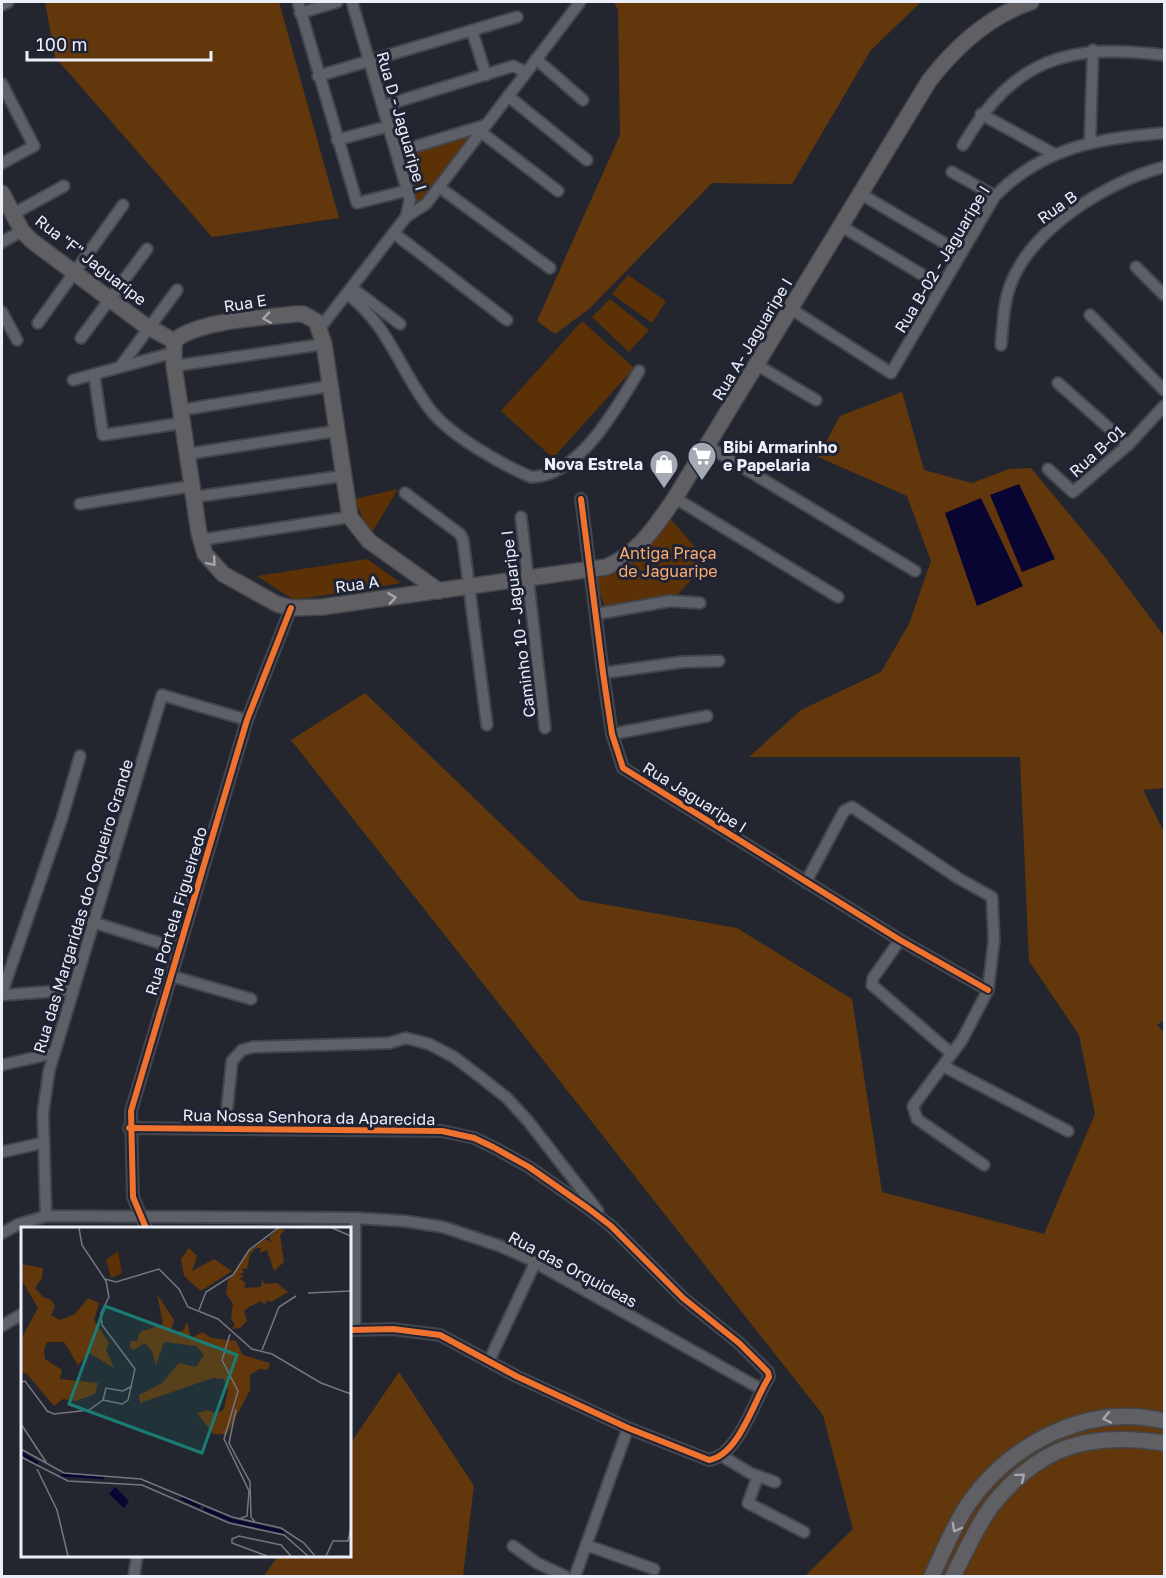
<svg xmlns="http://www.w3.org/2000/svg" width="1166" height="1578" viewBox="0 0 1166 1578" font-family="'Golos Text',sans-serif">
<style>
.green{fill:#5c3106}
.forest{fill:#62370b}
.water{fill:#090532}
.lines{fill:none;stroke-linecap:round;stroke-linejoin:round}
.street-casing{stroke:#42454c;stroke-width:14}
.secondary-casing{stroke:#42454c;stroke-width:18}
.street{stroke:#5e6067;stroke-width:10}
.secondary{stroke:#605f63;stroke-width:15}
.cycleway-casing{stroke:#1f2334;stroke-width:10}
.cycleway{stroke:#ef722f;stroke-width:6}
.oneway{stroke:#a6a7ae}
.labels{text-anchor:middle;stroke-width:6;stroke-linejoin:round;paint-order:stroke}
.street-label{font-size:16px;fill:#ebeffa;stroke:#1f2334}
.poi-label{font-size:16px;font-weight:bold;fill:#ebeffa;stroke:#1f2334;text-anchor:start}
.park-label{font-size:16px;fill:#fbac6d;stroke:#1f2334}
.inset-river{fill:none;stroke:#090532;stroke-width:3}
.inset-road{fill:none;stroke:#747680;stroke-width:1.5}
.view{fill:#1a7c75;fill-opacity:0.15;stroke:#1a7c75;stroke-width:3}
.inset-edge{fill:none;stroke:#ebeffa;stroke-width:3}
</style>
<rect width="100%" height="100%" fill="#24262f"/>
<g class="green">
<polygon points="477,134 423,203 413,210 397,147"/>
<polygon points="628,275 666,301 652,323 612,294"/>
<polygon points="610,299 649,330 629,352 592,317"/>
<polygon points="582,321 634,368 553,458 501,411"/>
<polygon points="398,489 373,531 364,522 355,499"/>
<polygon points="668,516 708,562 678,594 605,607 594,575"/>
<polygon points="367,559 401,583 294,600 257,576"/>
</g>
<g class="forest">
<polygon points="45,2 279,2 339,218 212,237 55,57"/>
<polygon points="614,2 921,2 871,50 792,184 712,183 589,309 555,334 537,321 620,135 618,10"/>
<polygon points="902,392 924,470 972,483 1009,469 1031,468 1104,556 1164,636 1164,788 1143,790 1164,832 1164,1020 1157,1025 1164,1032 1164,1576 805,1576 853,1529 823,1415 291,740 365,693 580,900 737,928 852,999 882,1192 1044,1234 1095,1114 1079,1035 1029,961 1020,757 749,757 801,710 881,672 909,624 931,561 907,496 818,457 840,416"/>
<polygon points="399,1372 474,1486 463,1576 264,1576 278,1556 350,1556 350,1444"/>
</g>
<g class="water">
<polygon points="1019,484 1055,559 1022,572 990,495"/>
<polygon points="981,498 1023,586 977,606 945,513"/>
</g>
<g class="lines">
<g class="street-casing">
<g id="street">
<polyline points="298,2 357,203 409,190"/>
<polyline points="2,5 8,2"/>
<polyline points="300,13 337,2"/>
<polyline points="472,31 486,75"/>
<polyline points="536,59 583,100"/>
<polyline points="318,76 517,17"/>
<polyline points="2,84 34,146 2,163"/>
<polyline points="508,96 587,160"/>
<polyline points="383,106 513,66 526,72"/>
<polyline points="981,114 1054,154"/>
<polyline points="481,132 558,191"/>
<polyline points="337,140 389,126"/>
<polyline points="1090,141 1093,50"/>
<path d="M963,145C1014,58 1068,43 1164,55"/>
<polyline points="397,152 486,125"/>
<polyline points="952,172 995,196"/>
<polyline points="439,187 550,268"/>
<polyline points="861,194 961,253"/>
<polyline points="13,214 64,186"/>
<polyline points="406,217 426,204 580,2"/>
<polyline points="841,226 941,286"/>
<polyline points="395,234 507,320"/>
<polyline points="2,242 22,231"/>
<polyline points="1136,267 1164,295"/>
<polyline points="352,288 400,324"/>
<path d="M347,294C390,326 400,372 432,412C453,437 501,464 531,477C579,477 617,407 639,371"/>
<path d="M791,309L891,373L995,196C1043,147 1099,138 1164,133"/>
<polyline points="2,312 17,340"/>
<polyline points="1090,315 1164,390"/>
<polyline points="38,323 123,205"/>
<polyline points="320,328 406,217 410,200 352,2"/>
<polyline points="81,338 147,249"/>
<path d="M1001,345C1003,326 1003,305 1010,286C1031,228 1107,182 1164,167"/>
<polyline points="757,365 816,400"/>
<polyline points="174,366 324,344"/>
<polyline points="120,367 177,290"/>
<polyline points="94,374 103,435 182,423"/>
<polyline points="73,380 172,353"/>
<polyline points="1058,383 1128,445"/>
<polyline points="181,410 330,386"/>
<polyline points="709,447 915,571"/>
<polyline points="187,454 336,431"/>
<polyline points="1048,469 1073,492 1128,445 1164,406"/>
<polyline points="405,493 460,534 463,540 487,725"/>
<polyline points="194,497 342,476"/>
<polyline points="675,498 838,597"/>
<polyline points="581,499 603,673 612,734 623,768 900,940 988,990"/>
<polyline points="80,504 192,486"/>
<polyline points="521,517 545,728"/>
<polyline points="200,540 350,517"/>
<polyline points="596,614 670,601 700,603"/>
<polyline points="603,673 682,662 719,661"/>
<polyline points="612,734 707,716"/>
<polyline points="806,882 844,811 852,807 958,878 992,897 994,940 988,990 962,1040 913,1106 917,1119 984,1165"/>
<polyline points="92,922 179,949"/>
<polyline points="900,940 873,978 872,985 952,1054"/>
<polyline points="171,976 251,999"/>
<polyline points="2,993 62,818 80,756"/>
<polyline points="2,995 73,990"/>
<polyline points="2,1065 54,1053"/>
<polyline points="943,1066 1068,1131"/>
<path d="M129,1128L442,1131L474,1138L493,1147L529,1167L589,1209L611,1226L683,1298L739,1343L768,1372L769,1377C754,1400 739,1455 709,1460L628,1428L516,1376L440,1335L393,1329L350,1330"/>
<polyline points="225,1129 232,1061 242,1050 253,1047 389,1043 406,1038 429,1044 454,1057 483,1079 507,1098 528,1121 598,1211"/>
<polyline points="2,1152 42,1143"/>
<polyline points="46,1216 43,1113 49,1071 162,695 247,720"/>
<polyline points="146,1228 133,1197 131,1111 247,720 291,608"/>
<polyline points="2,1233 19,1224 46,1216 355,1218 404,1221 443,1227 500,1246 527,1258 761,1389"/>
<polyline points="2,1326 22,1314"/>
<polyline points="355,1330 355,1218"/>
<polyline points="489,1361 535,1263"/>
<polyline points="722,1456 750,1473 775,1482"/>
<polyline points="758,1476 748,1503 804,1532"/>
<polyline points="586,1545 654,1569"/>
<polyline points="513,1546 537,1563 565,1576"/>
<polyline points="134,1576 137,1556"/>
<polyline points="575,1576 628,1428"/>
</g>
</g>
<g class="secondary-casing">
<g id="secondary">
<polyline points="2,193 22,231 32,241 143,324 174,341"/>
<path d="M174,341V366L199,533L205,554L223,574L277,604L291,608L322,607L606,567C639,553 655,527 675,498L929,81C956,46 989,16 1031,2"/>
<path d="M174,341C198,320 263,318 295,314H303L316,321L324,344L350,517L369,541L439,591"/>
<path d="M932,1576C943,1552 954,1525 969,1503C1013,1441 1090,1403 1164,1421"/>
<path d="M953,1576C965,1553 977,1525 993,1504C1042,1444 1091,1432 1164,1443"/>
</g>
</g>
<use href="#street" class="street"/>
<use href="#secondary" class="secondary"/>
<g class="cycleway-casing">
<g id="cycleway">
<polyline points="581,499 603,673 612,734 623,768 900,940 988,990"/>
<path d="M129,1128L442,1131L474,1138L493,1147L529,1167L589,1209L611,1226L683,1298L739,1343L768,1372L769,1377C754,1400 739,1455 709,1460L628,1428L516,1376L440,1335L393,1329L350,1330"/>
<polyline points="146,1228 133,1197 131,1111 247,720 291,608"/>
</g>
</g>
<use href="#cycleway" class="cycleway"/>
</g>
<defs><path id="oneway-chevron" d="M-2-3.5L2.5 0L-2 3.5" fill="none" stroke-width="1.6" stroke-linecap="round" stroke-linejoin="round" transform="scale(1.5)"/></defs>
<g class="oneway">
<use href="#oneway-chevron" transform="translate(267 318) rotate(172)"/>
<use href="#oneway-chevron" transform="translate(212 562) rotate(50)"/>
<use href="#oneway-chevron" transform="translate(392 598) rotate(-8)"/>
<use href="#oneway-chevron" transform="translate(1107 1418) rotate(169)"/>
<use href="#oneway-chevron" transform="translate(1021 1477) rotate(-40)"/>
<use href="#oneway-chevron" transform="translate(956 1528) rotate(118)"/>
</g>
<defs>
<g id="supermarket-pin" transform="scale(1.5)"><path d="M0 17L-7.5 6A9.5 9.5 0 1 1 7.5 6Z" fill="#a5a9b3" stroke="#1f2334"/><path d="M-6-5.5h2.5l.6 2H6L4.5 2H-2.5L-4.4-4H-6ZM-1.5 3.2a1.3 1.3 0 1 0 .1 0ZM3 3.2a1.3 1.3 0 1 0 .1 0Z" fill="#fff"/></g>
<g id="shop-pin" transform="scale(1.5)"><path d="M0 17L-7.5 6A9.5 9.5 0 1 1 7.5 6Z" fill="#a5a9b3" stroke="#1f2334"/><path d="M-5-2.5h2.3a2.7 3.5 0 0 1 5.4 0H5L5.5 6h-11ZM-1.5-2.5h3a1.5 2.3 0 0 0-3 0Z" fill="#fff"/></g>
</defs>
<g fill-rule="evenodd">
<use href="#supermarket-pin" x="702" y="456"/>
<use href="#shop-pin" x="664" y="464"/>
</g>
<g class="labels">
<g class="street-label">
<text transform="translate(402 121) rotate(74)" y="6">Rua D - Jaguaripe I</text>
<text transform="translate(1057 207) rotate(-36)" y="6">Rua B</text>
<text transform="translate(942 259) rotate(-59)" y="6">Rua B-02 - Jaguaripe I</text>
<text transform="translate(91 260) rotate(38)" y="6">Rua "F" Jaguaripe</text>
<text transform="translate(245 303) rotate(-9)" y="6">Rua E</text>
<text transform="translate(752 339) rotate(-59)" y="6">Rua A- Jaguaripe I</text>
<text transform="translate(1097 451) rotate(-42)" y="6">Rua B-01</text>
<text transform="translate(357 584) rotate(-8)" y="6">Rua A</text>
<text transform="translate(518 624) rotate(-97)" y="6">Caminho 10 - Jaguaripe I</text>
<text transform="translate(695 797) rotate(32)" y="6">Rua Jaguaripe I</text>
<text transform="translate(83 906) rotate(-73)" y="6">Rua das Margaridas do Coqueiro Grande</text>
<text transform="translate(176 911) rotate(-73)" y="6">Rua Portela Figueiredo</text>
<text transform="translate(309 1117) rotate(1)" y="6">Rua Nossa Senhora da Aparecida</text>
<text transform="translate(573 1269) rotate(28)" y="6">Rua das Orquideas</text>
</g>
<g class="poi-label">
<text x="723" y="453">Bibi Armarinho<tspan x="723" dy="18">e Papelaria</tspan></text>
<text x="643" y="470" text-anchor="end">Nova Estrela</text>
</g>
<g class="park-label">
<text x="668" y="559">Antiga Praça<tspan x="668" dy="18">de Jaguaripe</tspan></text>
</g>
</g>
<g transform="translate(21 1227)">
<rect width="330" height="330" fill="#24262f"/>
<path d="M97,24L101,46L90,51L85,33Z" fill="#5c3106"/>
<path d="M258,1L264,3L259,8L263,35L253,44L246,23L239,26L240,21H235L229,27L226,42L221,41L223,46L218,47L223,49L219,52L225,56L223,61L240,60L241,53L244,57L256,56L267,65L250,75L246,73L244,78L240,74L228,80L223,84L226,94L219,101L210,102L214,98L210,92L212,77L205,66L207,54L228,24L245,12L251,16L248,10ZM168,21L176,29L171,44L193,32L211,44L180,64L163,49L160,32ZM0,37L22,41L21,51L14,61L23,71L29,72L34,79L30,88L39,93L54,87L67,71L78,76L73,93L88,116L85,123L93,141L68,126L57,138L43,115H26L23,123L24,132L41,143L39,152L77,156L74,167L55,174L42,172L33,179L6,147L0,145V112L17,81L0,52ZM136,67L153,93L150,105L162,104L166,95L170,111L182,105L190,111L215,114L222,128L249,136L247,143L238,142L229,148V163L206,207H192L176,186L187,183L196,187L203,182L207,163L203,152L192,151L119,176L118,168L141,156L158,136L175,140L183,128L175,119L143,115L135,138L131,124L124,116L112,123L109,120V114H116L119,105L142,97Z" fill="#62370b"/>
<path d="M94,260L108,274L103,281L88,267Z" fill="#090532"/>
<path class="inset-river" d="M0,226L17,236M40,248L83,251M160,271L179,280M183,282L213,294L263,305"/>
<path class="inset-road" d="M58,1L61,18L85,54L88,70L80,86L81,98L114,142L107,173L101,177L82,173M311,1L330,9M84,52L95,55L138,42L158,62L167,80L197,92L231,122L251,127L300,156L330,167M287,66L330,64M178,83L185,65L212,48L228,23L257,1M209,107L201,133L217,164L203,212L228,264L226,289L218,292M241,123L258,80L275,69M0,155L4,154L27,185M82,173L85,161L102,164L111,159M215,182L208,216L229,255L230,290L234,295M26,184L33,187L68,183L82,173M0,197L25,235M0,222L43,246L120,252L211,290L260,301L283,316L294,329M0,230L47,254L121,258L208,296L263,308L287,329M16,242L36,283L47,329M246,329L211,316V312L218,309L260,318L270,329M305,329L312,314H327L330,301"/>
<path class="view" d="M84,79L216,128L181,226L48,177Z"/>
<rect width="330" height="330" class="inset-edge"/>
</g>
<rect width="1166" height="1578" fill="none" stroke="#ebeffa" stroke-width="6"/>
<path d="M27 51v9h184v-9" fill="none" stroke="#ebeffa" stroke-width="3"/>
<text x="36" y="51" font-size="18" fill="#ebeffa" stroke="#1f2334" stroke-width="4.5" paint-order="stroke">100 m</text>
</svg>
